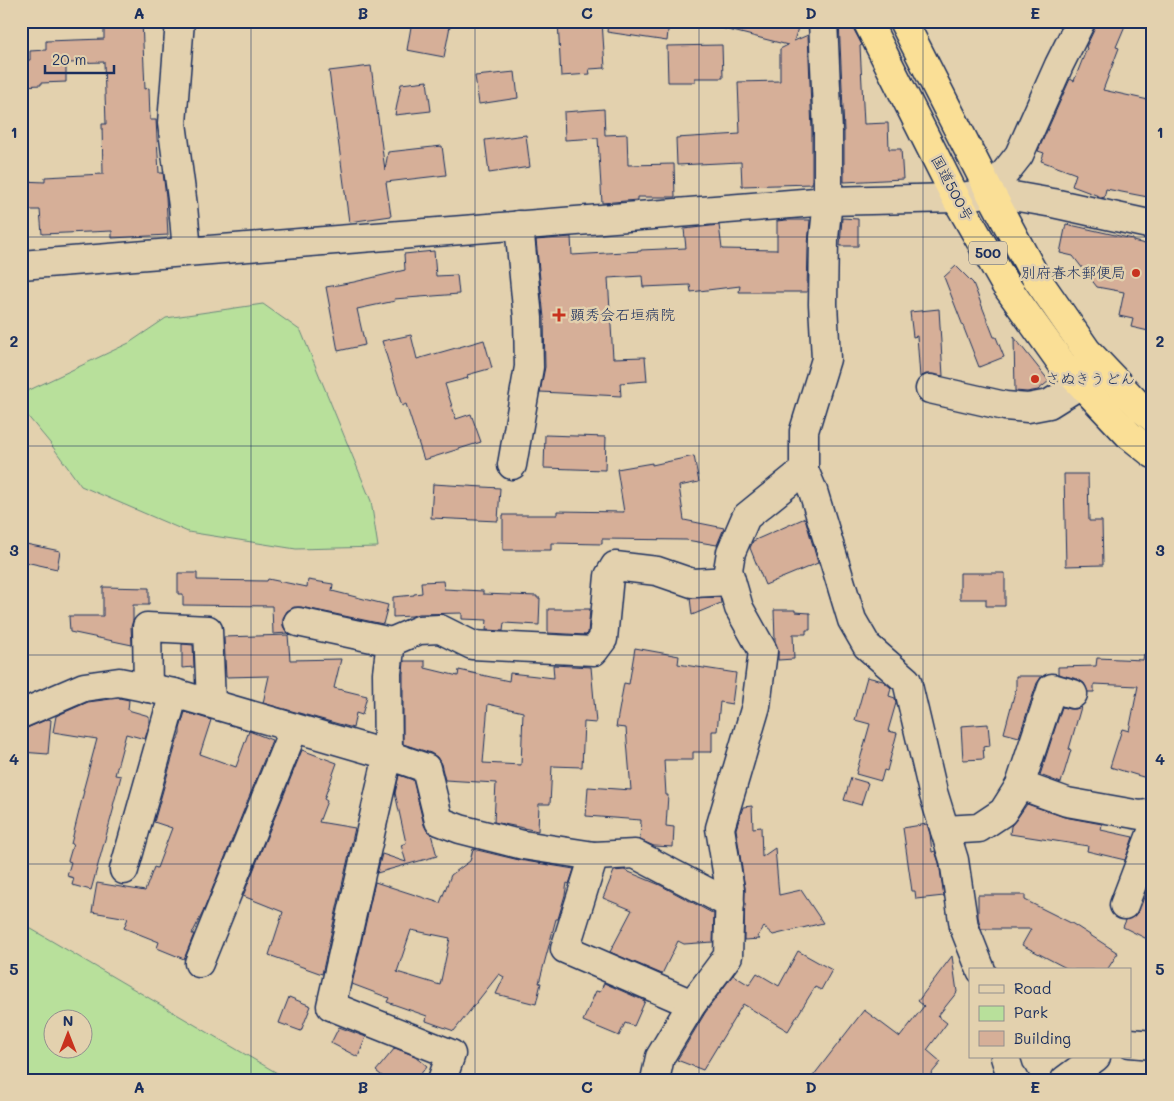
<svg xmlns="http://www.w3.org/2000/svg" width="1174" height="1101" viewBox="0 0 1174 1101" font-family="Mali,'Klee One',sans-serif">
<style>
.green{fill:#b8e09b;stroke:#6a887c;fill-rule:evenodd}
.building{fill:#d6af98;stroke:#1b2f5e;fill-rule:evenodd}
.lines{fill:none;stroke-linecap:round;stroke-linejoin:round}
.minor-casing{stroke:#1b2f5e;stroke-width:31}
.highway-casing{stroke:#1b2f5e;stroke-width:31}
.minor{stroke:#e3d1ae;stroke-width:28}
.highway{stroke:#fadf96;stroke-width:28}
.grid{fill:none;stroke:#1b2f5e;stroke-width:1;stroke-opacity:0.55}
.poi-dot{fill:#c8321e;stroke:#e3d1ae;stroke-width:2}
.labels{text-anchor:middle;stroke-width:5;stroke-linejoin:round;paint-order:stroke}
.shield{fill:#e3d1ae;stroke:#576076;stroke-width:1}
.shield-label{font-size:14px;font-weight:bold;fill:#1b2f5e}
.street-label{font-size:15px;fill:#1b2f5e;stroke:#e3d1ae}
.poi-label{font-size:15px;fill:#1b2f5e;stroke:#e3d1ae;text-anchor:start}
.neatline{fill:none;stroke:#1b2f5e;stroke-width:2}
.grid-label{font-size:16px;text-anchor:middle;font-weight:bold;fill:#1b2f5e}
</style>
<rect width="100%" height="100%" fill="#e3d1ae"/>
<filter id="ink" filterUnits="userSpaceOnUse"><feTurbulence type="fractalNoise" baseFrequency=".02" numOctaves="2"/><feDisplacementMap in="SourceGraphic" scale="10" xChannelSelector="R" yChannelSelector="G"/><feConvolveMatrix kernelMatrix="1 2 1 2 8 2 1 2 1" color-interpolation-filters="sRGB"/></filter>
<g filter="url(#ink)">
<g class="green">
<polygon points="263,304 301,331 371,501 378,547 296,549 188,532 81,486 50,443 21,408 21,394 129,343 166,318"/>
<path d="M21,923L289,1080H21ZM52,1018H82V1048H52Z"/>
</g>
<g class="building">
<polygon points="104,21 142,21 145,89 149,88 150,120 156,120 159,173 163,173 166,197 168,235 112,238 112,231 42,234 40,210 21,210 21,181 45,182 45,177 103,174 102,124 106,124 104,62 66,63 66,82 41,83 41,85 21,86 21,61 30,60 30,51 46,50 46,41 104,39"/>
<polygon points="412,21 451,21 444,57 407,50"/>
<polygon points="558,21 602,21 605,68 589,69 590,74 561,76"/>
<polygon points="608,21 669,21 667,41 607,32"/>
<polygon points="722,21 800,21 794,41 808,35 812,132 812,184 742,186 741,162 677,165 676,138 740,134 738,82 780,81 780,49 788,45 721,28"/>
<polygon points="839,21 852,21 853,28 862,45 860,46 864,124 888,123 889,149 901,149 903,179 844,182 844,131"/>
<polygon points="1096,21 1127,21 1116,47 1119,48 1103,90 1153,101 1153,198 1106,189 1104,198 1072,186 1076,174 1041,161 1044,153 1038,151 1070,79 1074,81 1087,48 1086,47 1095,28"/>
<polygon points="722,45 723,78 695,78 695,82 668,82 667,46"/>
<polygon points="371,66 385,170 388,152 442,146 446,175 386,182 391,216 349,222 329,71"/>
<polygon points="515,72 518,98 479,104 475,76"/>
<polygon points="427,81 431,111 395,115 401,84"/>
<polygon points="604,109 605,135 627,134 628,165 674,164 675,197 637,197 637,200 602,203 598,138 565,140 564,112"/>
<polygon points="526,135 530,167 489,173 485,140"/>
<polygon points="842,218 858,219 858,246 840,246"/>
<polygon points="786,220 810,220 808,245 807,292 739,292 740,286 691,292 690,285 643,287 642,276 608,278 613,358 645,357 647,381 620,383 621,396 540,392 545,367 544,318 536,240 571,237 572,255 641,251 641,250 686,248 684,229 719,225 722,249 777,250 777,221"/>
<polygon points="1066,224 1133,239 1133,241 1153,246 1153,332 1131,327 1133,319 1119,316 1124,292 1097,287 1073,256 1060,253"/>
<polygon points="434,251 436,276 457,275 459,294 394,299 395,301 357,309 365,345 338,351 326,287 354,282 405,270 404,254"/>
<polygon points="956,266 973,283 994,337 996,337 1004,357 979,367 944,277"/>
<polygon points="939,309 943,376 933,374 926,374 920,377 917,336 913,337 910,312"/>
<polygon points="411,335 417,359 484,340 492,368 467,375 468,378 445,384 456,419 471,414 481,442 424,460 406,404 402,406 382,341"/>
<polygon points="1014,337 1049,381 1038,390 1027,392 1015,391"/>
<polygon points="545,435 606,437 605,470 544,468"/>
<polygon points="694,456 699,482 679,486 684,520 724,528 717,545 686,540 602,539 602,544 551,543 551,550 503,550 503,515 557,515 557,511 624,512 617,469 652,463 652,465"/>
<polygon points="1064,474 1088,474 1089,521 1102,521 1103,565 1066,566"/>
<polygon points="433,484 500,488 498,521 431,518"/>
<polygon points="805,518 818,563 765,585 750,548 753,541"/>
<polygon points="21,543 60,551 57,569 21,561"/>
<polygon points="178,573 197,573 197,580 267,581 268,579 307,587 308,580 333,584 332,591 388,605 383,624 301,607 294,607 287,611 283,618 283,626 287,633 273,634 272,606 183,605 183,594 178,594"/>
<polygon points="960,573 1005,573 1005,606 986,606 986,599 960,599"/>
<polygon points="443,581 444,589 483,591 483,594 537,596 537,598 540,598 539,625 504,623 503,631 486,630 487,620 462,619 462,613 418,614 412,616 393,617 393,597 414,595 414,594 422,593 421,582"/>
<polygon points="103,587 149,588 149,605 133,605 133,620 131,627 132,645 70,632 69,616 103,616"/>
<polygon points="720,597 721,603 692,615 690,598"/>
<polygon points="548,609 590,609 588,633 586,635 548,633"/>
<polygon points="774,610 795,610 795,612 810,613 810,630 806,630 806,634 793,634 794,659 778,660 778,652 775,641"/>
<polygon points="288,635 290,660 341,659 334,688 367,696 362,715 356,713 353,728 263,703 269,676 226,677 224,637"/>
<polygon points="182,644 193,645 194,667 182,668"/>
<polygon points="635,648 679,656 678,664 736,673 732,704 720,702 717,731 712,731 712,752 693,752 693,760 664,760 666,795 668,795 666,826 674,827 673,847 654,846 640,840 641,820 586,816 588,787 631,790 626,728 616,727 624,683 629,684"/>
<polygon points="1144,654 1153,655 1153,780 1110,767 1122,729 1129,731 1138,686 1094,684 1094,692 1088,692 1084,683 1077,679 1058,674 1058,667 1096,666 1097,658 1143,660"/>
<path d="M404,661H425V668L458,676L459,670L509,681L510,673L554,678L553,665L591,667L596,723L584,722L582,767L552,766L550,804H539L538,831L494,822L496,783L445,780L441,764L437,757L431,753L403,744V674ZM488,704L523,712L521,765L483,763Z"/>
<polygon points="1016,676 1042,676 1037,683 1019,737 1004,733 1016,688"/>
<polygon points="867,677 883,681 891,688 889,696 895,698 896,703 888,731 897,733 887,771 884,770 881,781 856,774 870,724 855,720"/>
<polygon points="119,698 129,700 128,710 149,716 149,725 145,739 126,734 115,775 121,776 113,806 114,807 91,890 72,885 74,878 67,876 71,862 68,861 73,844 71,844 84,791 83,791 97,739 53,732 56,716 88,702"/>
<polygon points="1062,707 1069,709 1076,709 1081,707 1069,749 1071,750 1061,783 1040,775"/>
<polygon points="185,712 211,720 200,754 236,767 249,731 272,740 203,912 192,934 194,934 184,959 157,948 159,942 124,928 128,918 92,912 97,883 145,891 154,867 157,868 172,828 154,822 177,741 180,734 180,729"/>
<polygon points="48,719 51,720 48,754 21,752 21,729 27,728"/>
<polygon points="988,724 990,746 983,747 984,759 963,760 961,726"/>
<polygon points="302,750 337,763 324,799 327,801 319,822 355,828 322,974 269,955 283,912 243,896"/>
<polygon points="399,775 413,780 424,825 427,831 431,834 437,856 377,873 382,854 406,862 401,845 406,843 395,793"/>
<polygon points="851,778 868,783 861,805 844,800"/>
<polygon points="1027,804 1064,817 1102,824 1101,830 1133,837 1125,860 1087,851 1088,846 1010,834 1011,826 1016,820"/>
<polygon points="752,806 753,828 761,827 762,857 775,848 779,895 801,890 823,923 773,935 764,927 757,937 760,939 744,940 745,888 736,829 743,807"/>
<polygon points="927,824 930,834 932,852 935,851 939,863 944,896 916,899 915,891 912,891 903,828"/>
<path d="M473,849L519,860L574,869L569,884L567,883L565,895L558,919H556L539,983H541L536,1004L496,994L504,977L499,974L454,1031L426,1021L427,1016L387,1002L389,998L352,984L375,882L440,903L451,875L470,861ZM411,930L450,938L440,985L397,972Z"/>
<polygon points="624,870 660,885 714,914 713,942 684,944 678,941 662,974 610,952 632,910 603,898 614,871"/>
<polygon points="1153,873 1153,942 1123,927 1126,920 1133,917 1139,911"/>
<polygon points="978,895 1025,895 1025,900 1073,924 1118,953 1107,970 1070,970 1022,945 1031,929 981,929 978,917"/>
<polygon points="798,951 832,970 821,990 815,987 788,1031 743,1004 703,1070 677,1060 705,1013 733,975 749,985 757,973 779,986"/>
<polygon points="952,956 957,992 938,1016 947,1023 927,1050 941,1062 926,1080 810,1080 864,1010 900,1037 924,1006 918,1001"/>
<polygon points="604,983 645,1001 634,1026 625,1023 619,1036 583,1021 596,991 600,992"/>
<polygon points="289,997 311,1006 301,1031 279,1023"/>
<polygon points="339,1027 366,1037 358,1057 331,1043"/>
<polygon points="395,1048 415,1056 427,1066 416,1080 387,1080 376,1071"/>
</g>
<g class="lines">
<g class="minor-casing">
<g id="minor">
<polyline points="180,21 172,123 183,206 187,251"/>
<polyline points="990,192 1019,155 1059,65 1081,21"/>
<polyline points="21,265 828,201 956,198 990,192 1053,203 1153,225"/>
<polyline points="930,389 1005,406 1028,408 1049,404 1081,384"/>
<polyline points="512,465 529,367 528,318 519,225"/>
<polyline points="804,470 813,491 852,620 867,646 907,681 933,792 954,860 964,927 981,970"/>
<polyline points="298,622 391,642"/>
<polyline points="148,688 147,627 208,630 211,703"/>
<polyline points="21,714 84,687 119,682 174,693 388,755 426,768 439,821 460,829 523,845 594,856 635,854 730,904"/>
<polyline points="1020,785 1052,688 1073,694"/>
<polyline points="945,830 979,828 1003,812 1020,785 1067,802 1140,815 1153,813"/>
<polyline points="594,856 565,949 692,1004"/>
<polyline points="124,870 174,693"/>
<polyline points="1124,905 1153,829"/>
<polyline points="199,963 294,728"/>
<polyline points="1130,1043 1153,1045"/>
<polyline points="1005,1057 1010,1073 1015,1080"/>
<polyline points="442,1080 451,1054 331,1006 388,755 387,673 391,642 419,630 440,629 472,645 594,651 603,639 609,576 615,566 657,571 692,583 731,581"/>
<polyline points="655,1080 660,1057 692,1004 728,956 730,890 720,828 756,706 763,651 739,608 728,570 731,552 746,517 804,470 804,431 826,359 823,304 824,238 828,201 828,132 823,21"/>
<polyline points="1065,1080 1096,1057"/>
</g>
</g>
<g class="highway-casing">
<g id="highway">
<polyline points="867,21 956,198 1005,284 1063,365 1128,434 1153,454"/>
<polyline points="903,21 990,192 1035,276 1087,351 1143,410 1153,418"/>
</g>
</g>
<use href="#minor" class="minor"/>
<use href="#highway" class="highway"/>
</g>
</g>
<path class="grid" d="M251,21V1080M475,21V1080M699,21V1080M923,21V1080M21,237H1153M21,446H1153M21,655H1153M21,864H1153"/>
<g class="poi-dot">
<circle cx="1136" cy="273" r="5"/>
<path d="M556.5 307.5h5v5h5v5h-5v5h-5v-5h-5v-5h5z"/>
<circle cx="1035" cy="379" r="5"/>
</g>
<g class="labels">
<rect class="shield" x="969" y="241.5" width="38" height="23" rx="4"/>
<g class="shield-label">
<text x="988" y="258">500</text>
</g>
<g class="street-label">
<text transform="translate(952 188) rotate(62)" y="5">国道500号</text>
</g>
<g class="poi-label">
<text x="1126" y="278" text-anchor="end">別府春木郵便局</text>
<text x="570" y="320">顕秀会石垣病院</text>
<text x="1045" y="384">さぬきうどん</text>
</g>
</g>
<rect width="1174" height="1101" fill="none" stroke="#e3d1ae" stroke-width="55"/>
<rect x="969" y="968" width="162" height="90" fill="#e3d1ae" stroke="#93908e"/>
<rect x="979" y="985" width="25" height="8" fill="#e3d1ae" stroke="#93908e"/>
<text x="1014" y="994" font-size="15" fill="#1b2f5e">Road</text>
<rect x="979" y="1006" width="25" height="15" fill="#b8e09b" stroke="#93908e"/>
<text x="1014" y="1018" font-size="15" fill="#1b2f5e">Park</text>
<rect x="979" y="1031" width="25" height="15" fill="#d6af98" stroke="#93908e"/>
<text x="1014" y="1044" font-size="15" fill="#1b2f5e">Building</text>
<g transform="translate(68 1034)"><circle r="24" fill="#e3d1ae" stroke="#93908e"/>
<path d="M0-4L9 19L0 12L-9 19Z" fill="#c8321e"/>
<text y="-8" font-size="14" font-weight="bold" text-anchor="middle" fill="#1b2f5e">N</text>
</g>
<path d="M45 65v8h69v-8" fill="none" stroke="#1b2f5e" stroke-width="2.5"/>
<text x="52" y="65" font-size="15" fill="#1b2f5e" stroke="#e3d1ae" stroke-width="4" paint-order="stroke">20 m</text>
<rect x="28" y="28" width="1118" height="1046" class="neatline"/>
<g class="grid-label">
<text x="139" y="19">A</text>
<text x="363" y="19">B</text>
<text x="587" y="19">C</text>
<text x="811" y="19">D</text>
<text x="1035" y="19">E</text>
<text x="14" y="138">1</text>
<text x="1160" y="138">1</text>
<text x="14" y="347">2</text>
<text x="1160" y="347">2</text>
<text x="14" y="556">3</text>
<text x="1160" y="556">3</text>
<text x="14" y="765">4</text>
<text x="1160" y="765">4</text>
<text x="14" y="975">5</text>
<text x="1160" y="975">5</text>
<text x="139" y="1093">A</text>
<text x="363" y="1093">B</text>
<text x="587" y="1093">C</text>
<text x="811" y="1093">D</text>
<text x="1035" y="1093">E</text>
</g>
</svg>
